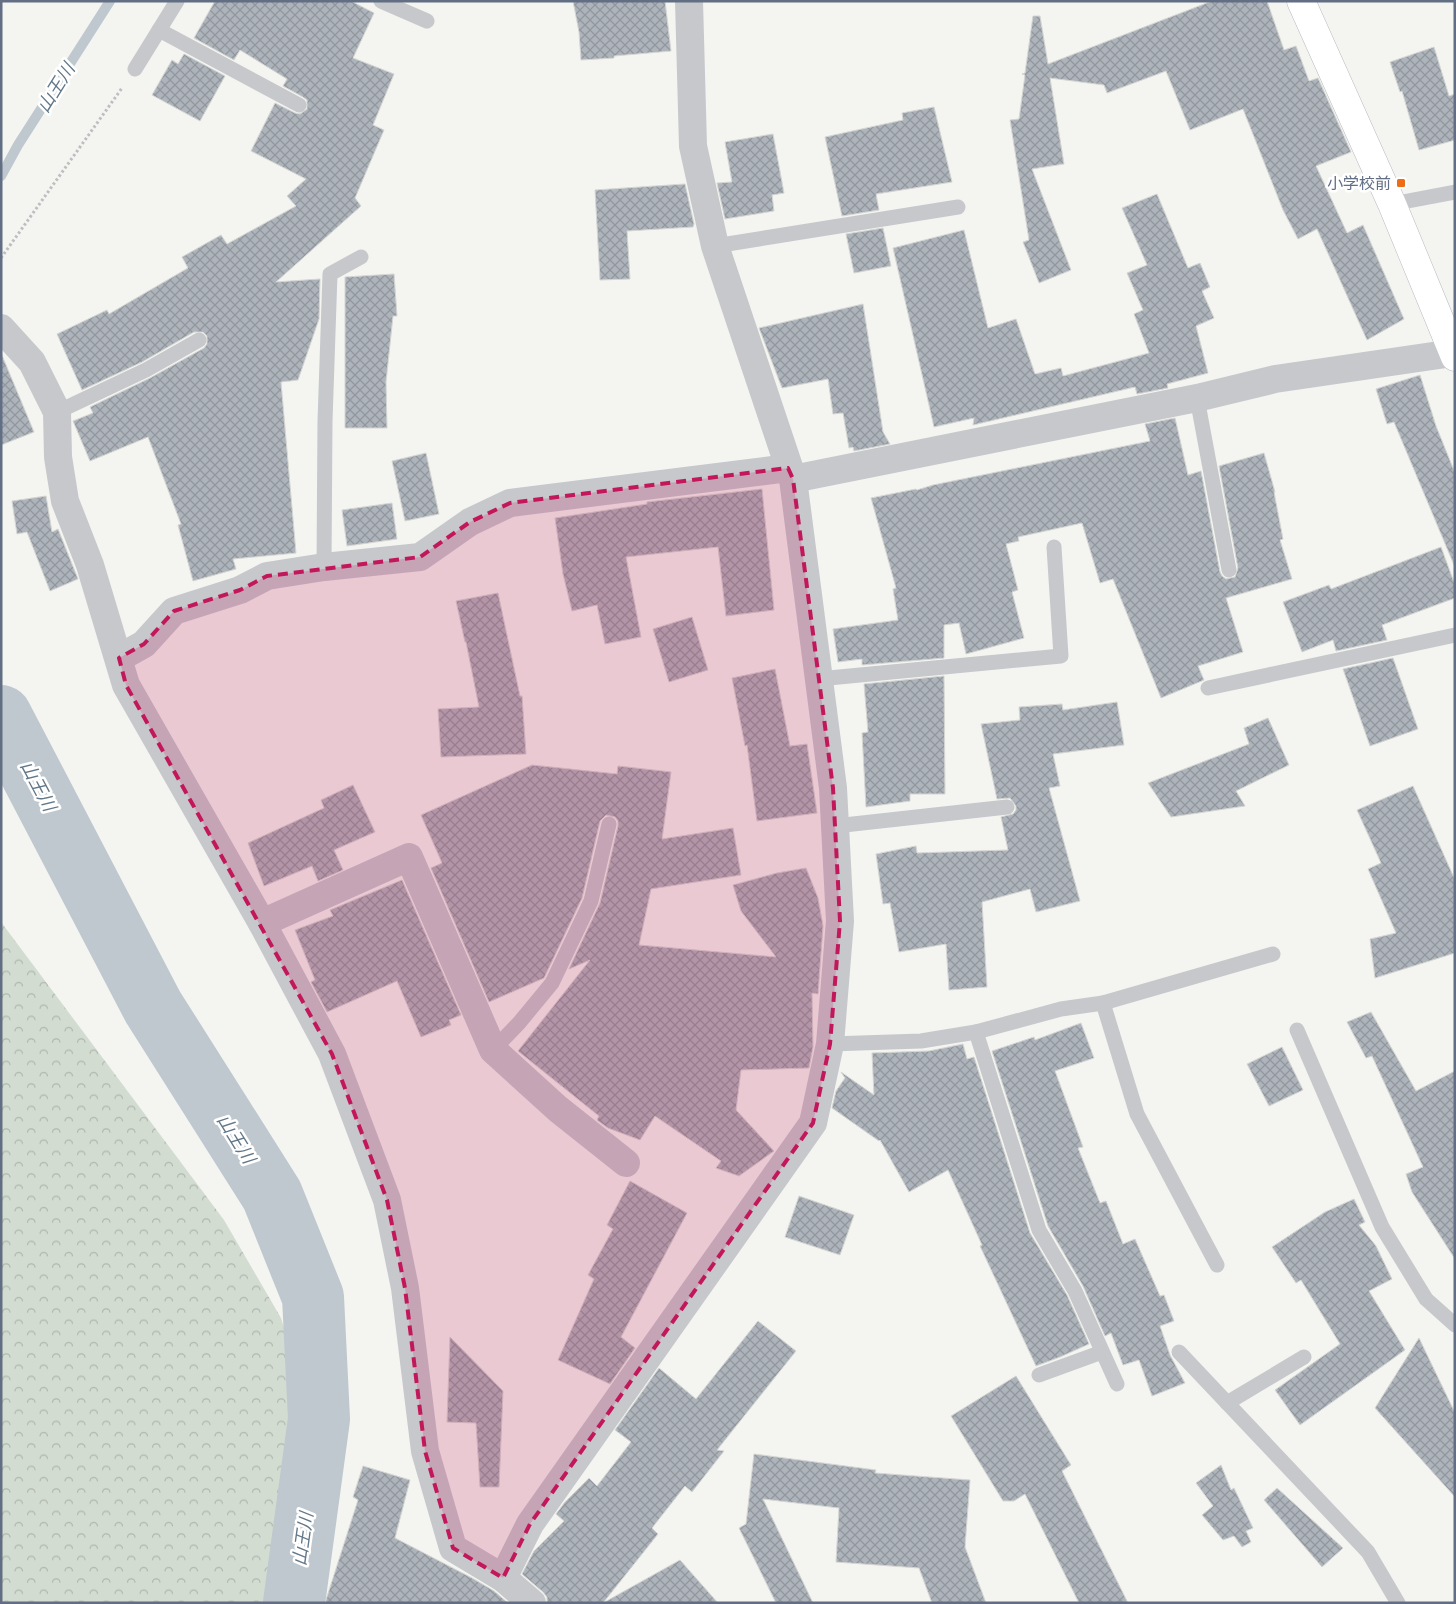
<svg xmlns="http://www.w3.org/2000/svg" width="1456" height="1604" viewBox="0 0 1456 1604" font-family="Poppins,'Noto Sans JP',sans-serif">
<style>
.forest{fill:url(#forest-crowns)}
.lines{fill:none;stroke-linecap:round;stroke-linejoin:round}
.stream{stroke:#bfc8cf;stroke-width:10}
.river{stroke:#bfc8cf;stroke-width:62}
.building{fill:url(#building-cross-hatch);stroke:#d5d6d3}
.secondary-casing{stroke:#b8bbc0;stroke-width:29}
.path{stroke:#bdbec1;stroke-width:3;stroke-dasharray:2.5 2.5;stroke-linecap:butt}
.lane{stroke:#c6c8cc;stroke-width:15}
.street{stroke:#c6c8cc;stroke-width:28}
.secondary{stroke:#fff;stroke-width:28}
.marked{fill:#c2185b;fill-opacity:0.2;stroke:#c2185b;stroke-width:4;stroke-dasharray:10 6;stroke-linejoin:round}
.poi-dot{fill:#f06c14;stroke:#fff;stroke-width:2}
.labels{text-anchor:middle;stroke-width:5;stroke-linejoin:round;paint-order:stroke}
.poi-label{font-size:16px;fill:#616e83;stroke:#fff;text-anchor:end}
.water-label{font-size:18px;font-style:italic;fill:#617788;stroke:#fff}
</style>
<defs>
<pattern id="forest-crowns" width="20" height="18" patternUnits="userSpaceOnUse" patternTransform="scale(1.25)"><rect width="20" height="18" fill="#d3dcd1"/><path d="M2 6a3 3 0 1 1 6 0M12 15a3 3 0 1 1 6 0" fill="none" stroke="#afb7af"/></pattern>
<pattern id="building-cross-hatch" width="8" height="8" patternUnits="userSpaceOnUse" patternTransform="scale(1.25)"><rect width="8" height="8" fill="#aeb4bb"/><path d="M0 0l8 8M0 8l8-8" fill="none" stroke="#91979d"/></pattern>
</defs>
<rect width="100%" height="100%" fill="#f4f5f0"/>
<polygon class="forest" points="1,922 224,1220 281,1318 316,1430 316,1603 1,1603"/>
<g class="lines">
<polyline class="stream" points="1,176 18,145 110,1"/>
<polyline class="river" points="1,716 153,1007 272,1195 313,1297 319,1419 294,1603"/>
</g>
<g class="building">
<polygon points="215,1 351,1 374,13 353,58 394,74 373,125 384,130 355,198 361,206 276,282 320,279 319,319 298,380 281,382 296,553 233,559 236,569 193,581 178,525 181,524 148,437 90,461 73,421 93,413 90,407 150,378 204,348 207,344 207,336 203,332 194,332 142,362 82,390 57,334 107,310 109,314 188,268 182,257 221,235 227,244 296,206 287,196 306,179 251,151 275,103 295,113 300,114 307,109 307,100 303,97 283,86 287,79 240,50 234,60 194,38"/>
<polygon points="573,1 665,1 671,51 614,56 614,58 581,60 579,32"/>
<polygon points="1212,1 1267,1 1284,50 1296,46 1309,81 1318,78 1351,152 1316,166 1347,233 1363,225 1404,319 1367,340 1317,229 1298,239 1283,210 1243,109 1190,130 1166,71 1107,93 1104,85 1050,78 1064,164 1032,169 1071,270 1039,283 1023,242 1029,240 1010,120 1019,119 1025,75 1022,74 1025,73 1033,16 1040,16 1048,64"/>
<polygon points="1434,47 1449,96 1455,94 1455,140 1419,150 1402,91 1400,92 1390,62"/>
<polygon points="184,54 225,76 200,121 152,95 172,60 178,64"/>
<polygon points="934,107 952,182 876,194 879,210 842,216 825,137 903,120 902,113"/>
<polygon points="773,134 784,193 772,195 774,211 725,219 717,183 732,182 725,142"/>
<polygon points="685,184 694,224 693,227 627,231 630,279 600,280 595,190"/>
<polygon points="1157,194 1188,268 1200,263 1210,287 1202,291 1214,318 1196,326 1208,373 1167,384 1168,388 1137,394 1135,387 973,425 974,418 934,427 893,248 964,230 988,328 1016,319 1035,374 1061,368 1063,376 1149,353 1134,314 1143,310 1127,273 1147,265 1122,208"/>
<polygon points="883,228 891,266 854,273 846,234"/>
<polygon points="394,274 397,316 393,316 386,382 387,428 345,428 345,277"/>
<polygon points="863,304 883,432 890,444 854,451 853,447 849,448 843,413 833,414 828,379 782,388 759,328"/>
<polygon points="1,353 34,432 1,445"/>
<polygon points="1420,375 1436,426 1455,473 1454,565 1394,422 1387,424 1376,389"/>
<polygon points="1175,418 1188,475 1201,471 1220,572 1222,576 1226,579 1235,577 1238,568 1219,466 1264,453 1275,492 1274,492 1283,539 1280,540 1292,579 1226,598 1243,652 1198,666 1204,680 1161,698 1113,579 1100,583 1082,523 1018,537 1019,541 1006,544 1018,590 1012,592 1024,638 966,654 959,623 944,625 944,658 862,665 862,659 838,662 833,629 898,620 893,589 896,588 871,498 916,489 917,490 933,485 1150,441 1145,424"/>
<polygon points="426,453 439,514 405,521 392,461"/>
<polygon points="762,489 774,610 726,616 718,547 626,557 641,637 605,644 597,605 572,611 563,574 555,518 647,504 647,502"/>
<polygon points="46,496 52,532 58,529 78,579 50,591 27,532 17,534 12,501"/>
<polygon points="392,503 397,539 347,546 342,510"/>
<polygon points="1441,547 1455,585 1455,598 1382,625 1387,640 1336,651 1333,640 1302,652 1283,602 1329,585 1331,589"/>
<polygon points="498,593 520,696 522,696 526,754 441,757 438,709 479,707 466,642 465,642 456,601"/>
<polygon points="692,617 708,670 669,682 653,629"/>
<polygon points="1393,658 1418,729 1370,746 1343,669"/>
<polygon points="775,669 790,746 807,744 817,813 757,821 747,745 745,746 732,678"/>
<polygon points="944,676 945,794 910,794 910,801 866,807 862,733 868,732 864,684"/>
<polygon points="1117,702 1124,745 1053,754 1060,786 1049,788 1080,901 1036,912 1030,889 982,902 987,987 949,990 946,944 899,952 890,903 883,904 876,854 916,846 917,853 1008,850 1001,817 1013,814 1016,810 1016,806 1010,798 997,799 981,724 1020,720 1019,707 1062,704 1063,710"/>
<polygon points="1268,718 1289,765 1236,791 1245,806 1171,817 1148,783 1249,744 1244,728"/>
<polygon points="532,765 617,774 618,766 671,772 662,839 733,828 741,875 651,889 639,945 776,957 741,911 733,885 777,873 806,868 818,898 823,926 818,994 812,993 813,1047 809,1068 741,1070 736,1110 774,1151 739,1176 716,1168 721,1161 655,1116 640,1140 608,1128 597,1120 599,1116 518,1051 590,960 569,969 600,903 618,826 618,821 615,817 606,815 600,821 582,898 544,978 489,1002 431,868 442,863 421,815"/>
<polygon points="353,785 375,832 334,850 343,870 318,881 312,866 264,886 248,843 324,808 321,800"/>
<polygon points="1413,786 1455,880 1455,953 1375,978 1370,939 1396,933 1368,869 1381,863 1357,810"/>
<polygon points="402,880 461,1015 449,1020 451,1025 421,1037 397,981 327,1012 311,982 315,980 295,930 333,916 330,910"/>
<polygon points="1371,1012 1416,1091 1455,1071 1455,1259 1412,1192 1406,1174 1423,1167 1372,1056 1366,1058 1347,1022"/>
<polygon points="1081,1023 1094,1058 1055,1071 1083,1147 1078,1148 1100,1203 1106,1201 1123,1244 1135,1239 1160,1296 1164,1295 1174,1321 1160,1326 1170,1355 1185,1383 1152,1396 1139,1360 1123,1365 1111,1333 1105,1336 1083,1286 1048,1226 992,1051 1034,1037 1035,1040"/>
<polygon points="963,1044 967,1059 974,1057 1030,1233 1067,1295 1089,1344 1060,1357 1036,1366 980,1246 982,1245 948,1170 909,1192 880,1140 879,1141 832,1108 836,1091 845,1078 841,1072 874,1095 872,1053 929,1051"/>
<polygon points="1282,1047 1303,1090 1269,1106 1247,1064"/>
<polygon points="630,1181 687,1213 621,1337 635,1348 610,1384 558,1360 594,1279 588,1275 613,1229 607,1225"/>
<polygon points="799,1196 854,1215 840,1255 785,1237"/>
<polygon points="1354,1199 1365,1222 1359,1225 1376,1246 1392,1279 1369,1291 1405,1350 1300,1425 1275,1390 1340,1344 1301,1280 1296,1283 1272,1247 1325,1212"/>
<polygon points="758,1321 796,1351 717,1450 724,1451 692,1492 685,1486 652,1528 658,1534 603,1603 547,1603 547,1597 543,1592 522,1574 534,1551 564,1521 556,1514 565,1502 589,1478 597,1486 631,1442 615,1430 659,1368 696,1399"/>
<polygon points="450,1337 503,1391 499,1487 480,1487 476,1423 447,1422"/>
<polygon points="1419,1338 1455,1413 1455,1497 1375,1408"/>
<polygon points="1016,1376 1071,1465 1062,1471 1128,1603 1079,1603 1025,1494 1014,1501 1003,1501 951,1416"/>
<polygon points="754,1454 876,1470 875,1473 970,1480 965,1547 986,1603 932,1603 919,1568 836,1562 839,1508 763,1499 813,1603 776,1603 739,1528 746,1524"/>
<polygon points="1221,1465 1231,1490 1234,1488 1253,1528 1246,1531 1251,1542 1242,1547 1234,1536 1223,1540 1202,1515 1213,1506 1196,1483"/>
<polygon points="363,1466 410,1480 395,1538 472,1578 494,1591 508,1603 325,1603 358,1500 353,1497"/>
<polygon points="1277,1488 1343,1548 1322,1567 1264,1500"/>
<polygon points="680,1560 718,1603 603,1603"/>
</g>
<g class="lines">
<g class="secondary-casing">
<polyline id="secondary" points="1301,1 1392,204 1455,357"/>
</g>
<polyline class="path" points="1,258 122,88"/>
<g class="lane">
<polyline points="381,1 427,21"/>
<polyline points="159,30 299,105"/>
<polyline points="135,69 177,1"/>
<polyline points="1392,204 1455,192"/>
<polyline points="715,246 958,207"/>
<polyline points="1197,398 1229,570"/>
<polyline points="57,412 146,370 199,340"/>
<polyline points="324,567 325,421 330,274 361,257"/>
<polyline points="818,679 1061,656 1054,547"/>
<polyline points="1208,688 1455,635"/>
<polyline points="835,826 1007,807"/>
<polyline points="1103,1003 1137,1114 1217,1265"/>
<polyline points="1297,1030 1382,1227 1426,1299 1455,1325"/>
<polyline points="976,1032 1039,1230 1075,1291 1117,1384"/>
<polyline points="830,1044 921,1041 976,1032 1061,1009 1103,1003 1273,954"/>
<polyline points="493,1050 519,1023 552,983 591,901 609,824"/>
<polyline points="1179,1352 1368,1552 1398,1603"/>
<polyline points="1039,1375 1102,1352"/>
<polyline points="1227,1403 1304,1357"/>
</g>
<g class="street">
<polyline points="1,328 32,362 57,412 58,457 65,501 90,565 126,685 262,923 332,1054 387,1200 405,1288 425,1451 453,1548 503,1578"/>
<polyline points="793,479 1197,398 1275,379 1453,353"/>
<polyline points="119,658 144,644 174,611 240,590 267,576 324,567 420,557 470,522 510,503 788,468"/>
<polyline points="262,923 409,857 493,1050 558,1109 626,1163"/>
<polyline points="532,1603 503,1578 530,1524 813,1123 830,1044 840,921 833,788 793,479 715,246 693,146 689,1"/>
</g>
<use href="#secondary" class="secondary"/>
</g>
<path class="marked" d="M788,468L793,479L833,788L840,921L830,1044L813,1123L530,1524L503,1578L453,1548L425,1451L405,1288L387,1200L332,1054L126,685L119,658L144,644L174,611L240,590L267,576L420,557L470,522L510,503Z"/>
<rect class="poi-dot" x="1396" y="178" width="10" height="10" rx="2.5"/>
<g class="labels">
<g class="poi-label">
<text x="1391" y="189">小学校前</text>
</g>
<g class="water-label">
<text transform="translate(56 88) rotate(-58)" y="6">山王川</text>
<text transform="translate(38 786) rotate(62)" y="6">山王川</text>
<text transform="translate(236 1139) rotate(58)" y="6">山王川</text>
<text transform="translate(303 1539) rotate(-82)" y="6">山王川</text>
</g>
</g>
<rect width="1456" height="1604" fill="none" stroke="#616e83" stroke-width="5"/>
</svg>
